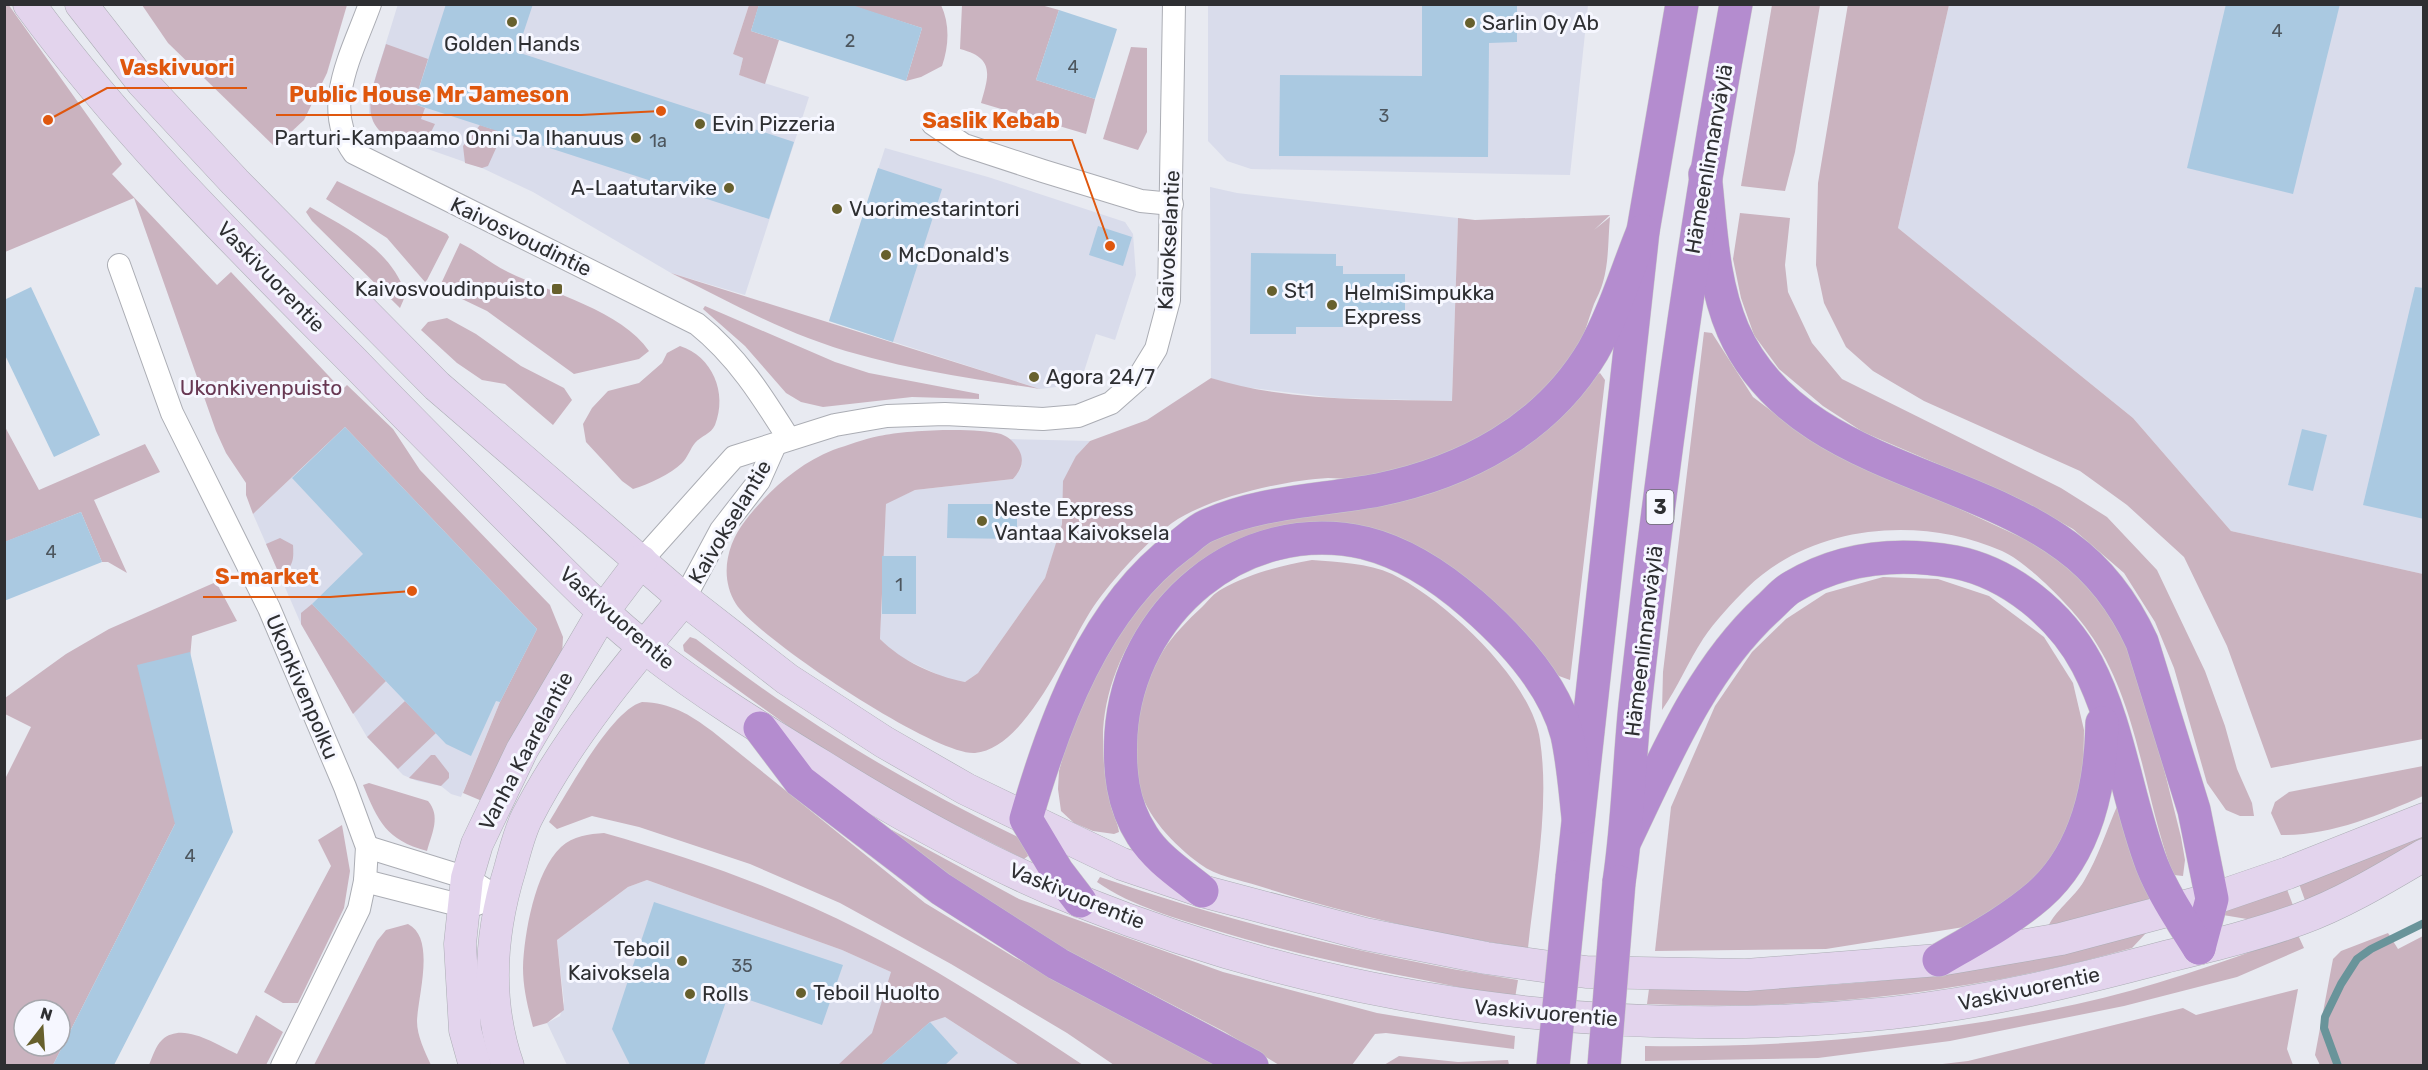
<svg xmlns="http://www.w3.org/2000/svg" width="2428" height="1070" viewBox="0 0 2428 1070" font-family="Rubik,sans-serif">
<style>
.built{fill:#d9dceb}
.green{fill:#cab3bf;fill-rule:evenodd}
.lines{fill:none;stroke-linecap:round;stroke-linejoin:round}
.stream{stroke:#69949a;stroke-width:8}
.building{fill:#aac9e1}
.minor-casing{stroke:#abadb4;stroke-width:24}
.secondary-casing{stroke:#abadb4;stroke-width:33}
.trunk-casing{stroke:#c9c9ca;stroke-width:34}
.minor{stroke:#fff;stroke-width:22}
.secondary{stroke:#e3d4ed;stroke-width:32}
.trunk{stroke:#b48ccf;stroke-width:33}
.trunk-bridge-casing{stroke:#c9c9ca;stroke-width:34;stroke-linecap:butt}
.trunk-bridge{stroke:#b48ccf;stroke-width:33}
.poi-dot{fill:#67602d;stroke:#f6f7ff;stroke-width:2}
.labels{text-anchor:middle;stroke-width:6;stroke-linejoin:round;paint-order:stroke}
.number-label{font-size:18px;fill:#4d565e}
.shield{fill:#f6f7ff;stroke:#6a6b70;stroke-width:1.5}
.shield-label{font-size:20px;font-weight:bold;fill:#2e2f32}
.poi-label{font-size:21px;fill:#2e2f32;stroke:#f6f7ff;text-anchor:start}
.street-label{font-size:21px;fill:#2e2f32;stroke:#f6f7ff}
.park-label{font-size:21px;fill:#683853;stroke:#f6f7ff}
.leader{fill:none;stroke:#df570e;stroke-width:2}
.callout-dot{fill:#df570e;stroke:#f6f7ff;stroke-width:2}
.callout-label{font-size:22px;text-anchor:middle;font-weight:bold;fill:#df570e;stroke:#f6f7ff;stroke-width:6;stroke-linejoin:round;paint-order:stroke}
</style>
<rect width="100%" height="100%" fill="#e8eaf1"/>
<g class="built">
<polygon points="398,4 749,5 733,54 743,58 739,75 809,97 745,295 671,273 533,192 482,168 382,133 369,113 369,98"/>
<polygon points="1208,5 1588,5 1570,175 1251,169 1227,161 1208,141"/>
<polygon points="1949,5 2423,5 2423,574 2231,531 2133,418 1898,228"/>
<polygon points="885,148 988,177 1125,222 1133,234 1136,275 1115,340 1096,334 1080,384 1040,389 829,321"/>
<polygon points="1210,187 1237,193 1458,218 1452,401 1336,398 1235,386 1211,378"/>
<polygon points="345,427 537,629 500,702 461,797 451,794 441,786 417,781 403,775 367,737 301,624 253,514"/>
<polygon points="1010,439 1090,441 1076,456 1061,504 1062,524 1059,536 1045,578 978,673 965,682 947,679 896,655 880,639 886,503 915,490 1013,479 1021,468 1022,461"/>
<polygon points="647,880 842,950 891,972 945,1017 1019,1065 567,1065 547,1023 560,1016 564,1002 557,940 628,887"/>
</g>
<g class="green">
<polygon points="8,4 122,164 112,174 217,285 231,272 342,390 347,385 393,429 420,470 550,605 563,637 562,656 482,801 463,793 500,702 537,629 345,427 253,514 246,495 246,483 226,453 216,431 134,198 5,252 4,5"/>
<polygon points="1848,4 1949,5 1898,228 2133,418 2231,531 2423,574 2423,739 2271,768 2227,646 2184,557 2127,505 2080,471 1924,401 1873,371 1846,347 1824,303 1816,265 1818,183"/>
<polygon points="142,5 347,5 327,73 304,120 275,147 168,43"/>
<polygon points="749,5 759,5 751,31 779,40 765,84 739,75 743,58 733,54"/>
<path d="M849,5H941C950,24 949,46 942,66L921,77L906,81L922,28Z"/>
<path d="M962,5H1041L1059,10L1036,80L1095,99L1086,134L981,103C989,75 995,58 960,49Z"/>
<polygon points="1772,5 1820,5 1795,152 1785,191 1741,186"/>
<path d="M386,44L428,59L414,104L425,108L421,119L435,124L423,148C349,136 370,97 386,44Z"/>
<polygon points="1131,47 1147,48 1147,132 1138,150 1103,139"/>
<polygon points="507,124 488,166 482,168 465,163 463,146 480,125 492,129"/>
<polygon points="337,181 447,234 449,237 427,280 425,282 387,238 326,199"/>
<path d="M310,207C349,229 390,249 406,294L400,308L312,221L306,212Z"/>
<polygon points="1740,213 1790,218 1785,265 1788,292 1812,343 1842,379 2061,488 2107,517 2157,570 2205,671 2225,726 2237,769 2252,803 2254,816 2240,816 2226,810 2207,783 2174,668 2155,622 2124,573 2073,529 2017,498 1863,432 1823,406 1779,369 1754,335 1741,298 1733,259"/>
<path d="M1610,215L1594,230L1610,217C1608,238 1609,262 1603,282C1601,290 1597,297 1594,304C1589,317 1586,331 1580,342C1534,426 1443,469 1352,479C1344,479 1336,478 1328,478C1285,480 1207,498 1172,523C1147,541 1106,586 1090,612C1066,650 1025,749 975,753C935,756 759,639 736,604C719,577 727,544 745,521C766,493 799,463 833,450C848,445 864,439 879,436C907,430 974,427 1001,434C1009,437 1015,443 1019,450C1025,461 1021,470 1013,479L915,490L886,504L880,639C902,661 934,676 965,682L978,673L1045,578L1062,524L1063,481L1076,456L1090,441L1147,420L1211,378C1287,402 1372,399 1452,401L1458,218L1475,220Z"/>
<path d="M460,243C477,251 491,264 508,272C551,293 622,311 649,351L639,359L574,374L487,311L439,288Z"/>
<path d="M671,273L1040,389C962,377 881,366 808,338C761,320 716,295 671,273Z"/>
<polygon points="705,306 835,362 869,373 979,394 979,399 912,397 823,407 801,402 786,393 745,346 703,309"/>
<polygon points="447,318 476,334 521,366 564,388 572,400 553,425 505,384 482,380 457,363 421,330 428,322"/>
<path d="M1704,332L1712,333L1753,397L1808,439L2051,551L2104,603L2124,639L2148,705L2181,837L2185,860L2183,876L2174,875L2171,869C2144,793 2138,706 2093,638C2077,612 2029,563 2002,551C1921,515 1812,524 1747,588C1732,603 1715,621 1703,639C1688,662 1678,687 1662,710L1663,672Z"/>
<path d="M680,346C712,356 728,393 715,425C711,434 701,436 695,443C690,449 688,457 682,463C671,474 649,484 633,489L622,481L586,442L583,424L592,408L608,391L639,383L662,363L667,353Z"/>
<path d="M1600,373L1605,380L1570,680L1559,676L1468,587L1266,532C1179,555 1104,646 1103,738C1103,760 1105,784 1111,806C1113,815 1118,823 1119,832L1114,834L1093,831L1074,823L1061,811L1058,789L1059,771L1068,738L1086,691L1128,613L1192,549L1240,525L1382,501Z"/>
<polygon points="4,425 39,490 145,444 160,472 94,500 127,573 108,562 102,562 81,512 5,542"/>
<path d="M280,538L293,545C294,561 293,566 280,576L266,544Z"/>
<path d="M1312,560C1338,562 1368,563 1392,574C1444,599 1532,680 1540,740C1550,806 1535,882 1528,948C1438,935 1346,914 1259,886C1240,880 1216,876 1200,864C1174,845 1145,815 1138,783C1130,745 1142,683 1163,651C1173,635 1188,620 1202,607C1208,601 1214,593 1222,589C1250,573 1280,566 1312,560Z"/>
<polygon points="1883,577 1938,579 1989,596 2044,637 2073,683 2084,730 2083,783 2066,840 2025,890 1964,927 1826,949 1655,951 1671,807 1715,706 1752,652 1786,619 1826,593"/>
<path d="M216,582L237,621L192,636L175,824L53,1065H5L4,781L31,727L5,714V698L66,654L109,629ZM24,1010H60V1046H24Z"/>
<polygon points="312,604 386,681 353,714 301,624 301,613"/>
<path d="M690,637L696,639C801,721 904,782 1024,840L1028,856L1024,859L914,804L813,744L684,651L683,645Z"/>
<polygon points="405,701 436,733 398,769 367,737"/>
<path d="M642,702C671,703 689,714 712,731L925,903L1014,957L1216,1065H1114L1067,1033L951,964L840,903L750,864L639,827L592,816L557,829L549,822L552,817C570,788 612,710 642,702Z"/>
<polygon points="431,755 435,755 449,773 449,778 441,786 409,778"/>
<path d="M2423,766V796C2380,815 2329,836 2281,835L2271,813L2275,802L2289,792Z"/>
<path d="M369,783L428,801C441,816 432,833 427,851C386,840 378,821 363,785Z"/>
<path d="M2118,804L2156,906L2047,929C2054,911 2074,898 2084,881C2098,858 2107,829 2118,804Z"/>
<polygon points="342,825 350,871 344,908 298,1003 283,1003 264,992 331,866 318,840"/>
<polygon points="2423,829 2423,841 2306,903 2298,881"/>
<polygon points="892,830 1019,899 1223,972 1377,1013 1515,1036 1514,1049 1386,1033 1375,1034 1352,1065 1279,1065 1225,1032 1026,929 886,837"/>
<path d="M604,833C693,858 780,889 862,931C939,970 1012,1018 1083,1065H1019L945,1017L930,1022L881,1065H838L872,1033L891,972L842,950L647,880L628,887L557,940L564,1010L547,1023L533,1027C528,1008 523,988 523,968C524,934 535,871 561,847C573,836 589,834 604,833Z"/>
<path d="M1100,877C1236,924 1375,958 1518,980L1515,998C1415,978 1316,961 1218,931C1176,918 1133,907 1097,882Z"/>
<polygon points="2285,884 2294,908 2247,919 2223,915 2222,906"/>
<path d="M408,924C436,938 418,995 417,1021C417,1036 425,1052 431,1065H314L377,941L386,930Z"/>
<path d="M2147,932L2132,948C1974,993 1811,1011 1647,1004L1649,989C1755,991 1862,986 1968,970C2028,960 2087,945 2147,932Z"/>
<polygon points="2388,933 2398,949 2423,936 2423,1065 2320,1065 2315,1055 2333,959 2341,951"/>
<path d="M2298,935L2304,948L2237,977L2124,1006L1950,1041L1818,1058L1645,1061V1046C1790,1048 1934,1035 2077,1004C2152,988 2226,961 2298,935Z"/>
<polygon points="2298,989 2287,1049 2293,1065 1934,1065 1968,1061 2183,1008 2196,1015"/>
<path d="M256,1015L283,1032L266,1065H149C152,1058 156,1045 162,1040C183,1021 216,1045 237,1054Z"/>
<polygon points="1399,1056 1458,1062 1508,1060 1509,1065 1384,1065"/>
</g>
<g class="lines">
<polyline class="stream" points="2338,1066 2324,1028 2325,1017 2341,984 2357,959 2371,949 2424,923"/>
</g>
<g class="building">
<polygon points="446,4 533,4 517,52 794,142 769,219 414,104"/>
<polygon points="759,4 849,4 922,28 906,81 751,31"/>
<polygon points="1422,4 1517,4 1517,42 1489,43 1488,157 1279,156 1280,75 1422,76"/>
<polygon points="2226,4 2340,4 2293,194 2187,168"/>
<polygon points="1059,10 1117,29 1095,99 1036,80"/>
<polygon points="878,168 942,189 893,342 829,321"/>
<polygon points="1098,226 1132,237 1123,266 1089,255"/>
<polygon points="1251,253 1336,254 1336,266 1343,266 1343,274 1405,274 1405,318 1343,317 1343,327 1296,327 1296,334 1250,334"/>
<polygon points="31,287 100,435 54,457 4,353 4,300"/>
<polygon points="2415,287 2424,288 2424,519 2363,505"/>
<polygon points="345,427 537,629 500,702 496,701 471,756 446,744 312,604 363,554 292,478"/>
<polygon points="2302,429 2327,435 2313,491 2288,485"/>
<polygon points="948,504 1017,504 1017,539 947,538"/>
<polygon points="81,512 102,562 4,601 4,542"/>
<rect x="882" y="556" width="34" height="58"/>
<polygon points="190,652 233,832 114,1065 53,1065 175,824 137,665"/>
<polygon points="654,902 843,965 822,1025 729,993 704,1065 630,1065 612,1029"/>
<polygon points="930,1022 958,1053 945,1065 881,1065"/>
</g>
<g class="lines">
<g class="minor-casing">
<g id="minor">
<path d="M370,4C353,52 320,107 354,153L697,324C737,356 762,396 789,439"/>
<polyline points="933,124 964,145 1043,171 1141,201 1172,204"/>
<polyline points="119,265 172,413 269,608 345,787 367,847 365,881 359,909 282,1066"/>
<polyline points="641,561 734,457 835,425 887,416 945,414 1043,419 1078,416 1111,403 1137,380 1156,349 1169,300 1174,4"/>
<polyline points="684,599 721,530 759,481 775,445"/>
<polyline points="367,847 467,878 501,900"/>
<polyline points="365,881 463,906 477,904"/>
</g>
</g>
<g class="secondary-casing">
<g id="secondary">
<path d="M29,4C126,136 243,250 358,366C413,423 469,479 525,535C565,574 604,616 648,650C703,693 763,730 822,766C905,818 991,865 1082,902C1338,1005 1618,1041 1891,1013C1985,1003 2074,981 2165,957C2210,946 2256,935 2300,919C2342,904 2385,878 2424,855"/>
<polyline points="81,4 142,82 235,182 437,386 684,599 787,679 884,742 966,789 1122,864 1202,891 1365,934 1486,958 1586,972 1746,975 1939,960 2061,939 2212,899 2288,873 2424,819"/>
<polyline points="475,1066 465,1030 460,944 467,878 477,844 522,750 604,610 641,561"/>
<path d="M508,1066C485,1000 490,934 510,869C515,851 519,833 527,817C568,737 627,667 684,599"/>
</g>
</g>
<g class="trunk-casing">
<g id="trunk">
<path d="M1705,174C1711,227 1712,281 1733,330C1792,464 1962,469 2066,546C2099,570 2125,605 2142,642L2194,810L2212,899L2199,948"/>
<polyline points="760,728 800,781 941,889 1058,964 1252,1066"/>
<path d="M1625,841C1664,760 1700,671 1767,609C1775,602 1783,592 1792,587C1842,557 1899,552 1955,562C2010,573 2061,615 2087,664C2120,727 2127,800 2152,865C2164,895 2182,921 2199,948"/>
<polyline points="1572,877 1643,231 1682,4"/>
<path d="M1619,882C1628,823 1629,764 1635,705C1661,471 1693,237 1736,4"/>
<path d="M1202,891C1181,874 1156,858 1142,835C1122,804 1119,770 1121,734C1129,612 1241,515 1365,543C1405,553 1441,577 1472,604C1511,638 1554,684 1567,735C1573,762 1575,790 1578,817"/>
<path d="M1080,901L1057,871L1026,819C1054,721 1095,608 1180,545C1188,539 1197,530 1206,526C1261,501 1319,501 1378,490C1465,472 1546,430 1593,351C1614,314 1627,270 1643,231"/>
<path d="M1939,960C1973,940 2009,921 2039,895C2087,853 2101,784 2102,723"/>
</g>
</g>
<use href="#minor" class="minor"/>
<use href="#secondary" class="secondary"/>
<use href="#trunk" class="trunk"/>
<g class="trunk-bridge-casing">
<g id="trunk-bridge">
<polyline points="1553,1066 1572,877"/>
<polyline points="1604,1066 1619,882"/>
</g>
</g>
<use href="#trunk-bridge" class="trunk-bridge"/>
</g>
<g class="poi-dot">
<circle cx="512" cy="22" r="6"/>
<circle cx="1470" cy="23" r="6"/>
<circle cx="700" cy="124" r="6"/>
<circle cx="636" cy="138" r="6"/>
<circle cx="729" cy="188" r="6"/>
<circle cx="837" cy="209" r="6"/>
<circle cx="886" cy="255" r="6"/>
<rect x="551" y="283" width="12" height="12" rx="3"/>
<circle cx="1272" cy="291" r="6"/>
<circle cx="1332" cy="305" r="6"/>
<circle cx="1034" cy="377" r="6"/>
<circle cx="982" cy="521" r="6"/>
<circle cx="682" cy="961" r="6"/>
<circle cx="801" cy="993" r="6"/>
<circle cx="690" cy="994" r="6"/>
</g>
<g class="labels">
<g class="number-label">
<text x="2277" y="37">4</text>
<text x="850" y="47">2</text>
<text x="1073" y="73">4</text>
<text x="1384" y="122">3</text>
<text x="658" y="147">1a</text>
<text x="51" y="558">4</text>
<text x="899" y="591">1</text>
<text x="190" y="862">4</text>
<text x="742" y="972">35</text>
</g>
<rect class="shield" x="1646.5" y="490" width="27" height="34" rx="4.5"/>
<g class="shield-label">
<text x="1660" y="514">3</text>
</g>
<g class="poi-label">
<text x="1482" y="30">Sarlin Oy Ab</text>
<text x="512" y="51" text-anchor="middle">Golden Hands</text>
<text x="712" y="131">Evin Pizzeria</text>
<text x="624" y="145" text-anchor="end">Parturi-Kampaamo Onni Ja Ihanuus</text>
<text x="717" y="195" text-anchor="end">A-Laatutarvike</text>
<text x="849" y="216">Vuorimestarintori</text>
<text x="898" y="262">McDonald's</text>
<text x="545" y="296" text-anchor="end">Kaivosvoudinpuisto</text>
<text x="1284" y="298">St1</text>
<text x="1344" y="300">HelmiSimpukka<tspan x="1344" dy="24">Express</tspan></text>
<text x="1046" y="384">Agora 24/7</text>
<text x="994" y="516">Neste Express<tspan x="994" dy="24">Vantaa Kaivoksela</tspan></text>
<text x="670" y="956" text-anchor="end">Teboil<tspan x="670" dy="24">Kaivoksela</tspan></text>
<text x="813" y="1000">Teboil Huolto</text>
<text x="702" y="1001">Rolls</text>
</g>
<g class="street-label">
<text transform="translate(1709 159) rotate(-80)" y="7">Hämeenlinnanväylä</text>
<text transform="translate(521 237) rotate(26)" y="7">Kaivosvoudintie</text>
<text transform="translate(1169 240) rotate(-87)" y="7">Kaivokselantie</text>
<text transform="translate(271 277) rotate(46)" y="7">Vaskivuorentie</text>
<text transform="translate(730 522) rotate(-59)" y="7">Kaivokselantie</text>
<text transform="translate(617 618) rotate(41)" y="7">Vaskivuorentie</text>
<text transform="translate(1644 641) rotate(-83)" y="7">Hämeenlinnanväylä</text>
<text transform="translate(302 687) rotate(67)" y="7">Ukonkivenpolku</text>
<text transform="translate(526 751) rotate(-62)" y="7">Vanha Kaarelantie</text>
<text transform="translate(1077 896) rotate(22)" y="7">Vaskivuorentie</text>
<text transform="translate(2029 989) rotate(-12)" y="7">Vaskivuorentie</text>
<text transform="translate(1546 1013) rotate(5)" y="7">Vaskivuorentie</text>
</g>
<g class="park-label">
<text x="261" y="395">Ukonkivenpuisto</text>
</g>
</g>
<path class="leader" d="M48 120L107 88H247M661 111L581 115H276M1110 246L1072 140H910M412 591L330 597H203"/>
<g class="callout-dot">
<circle cx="48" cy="120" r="6"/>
<circle cx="661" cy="111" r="6"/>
<circle cx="1110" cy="246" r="6"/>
<circle cx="412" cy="591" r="6"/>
</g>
<g class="callout-label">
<text x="177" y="75">Vaskivuori</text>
<text x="429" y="102">Public House Mr Jameson</text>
<text x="991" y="128">Saslik Kebab</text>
<text x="267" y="584">S-market</text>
</g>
<rect width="2428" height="1070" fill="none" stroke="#2e2f32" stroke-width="12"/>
<g transform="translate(42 1028) rotate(17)"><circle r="28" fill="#f6f7ff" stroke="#a6a7ad" stroke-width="1.5"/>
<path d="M0-4.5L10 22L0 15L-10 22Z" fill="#67602d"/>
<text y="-9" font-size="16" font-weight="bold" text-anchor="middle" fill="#2e2f32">N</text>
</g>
</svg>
